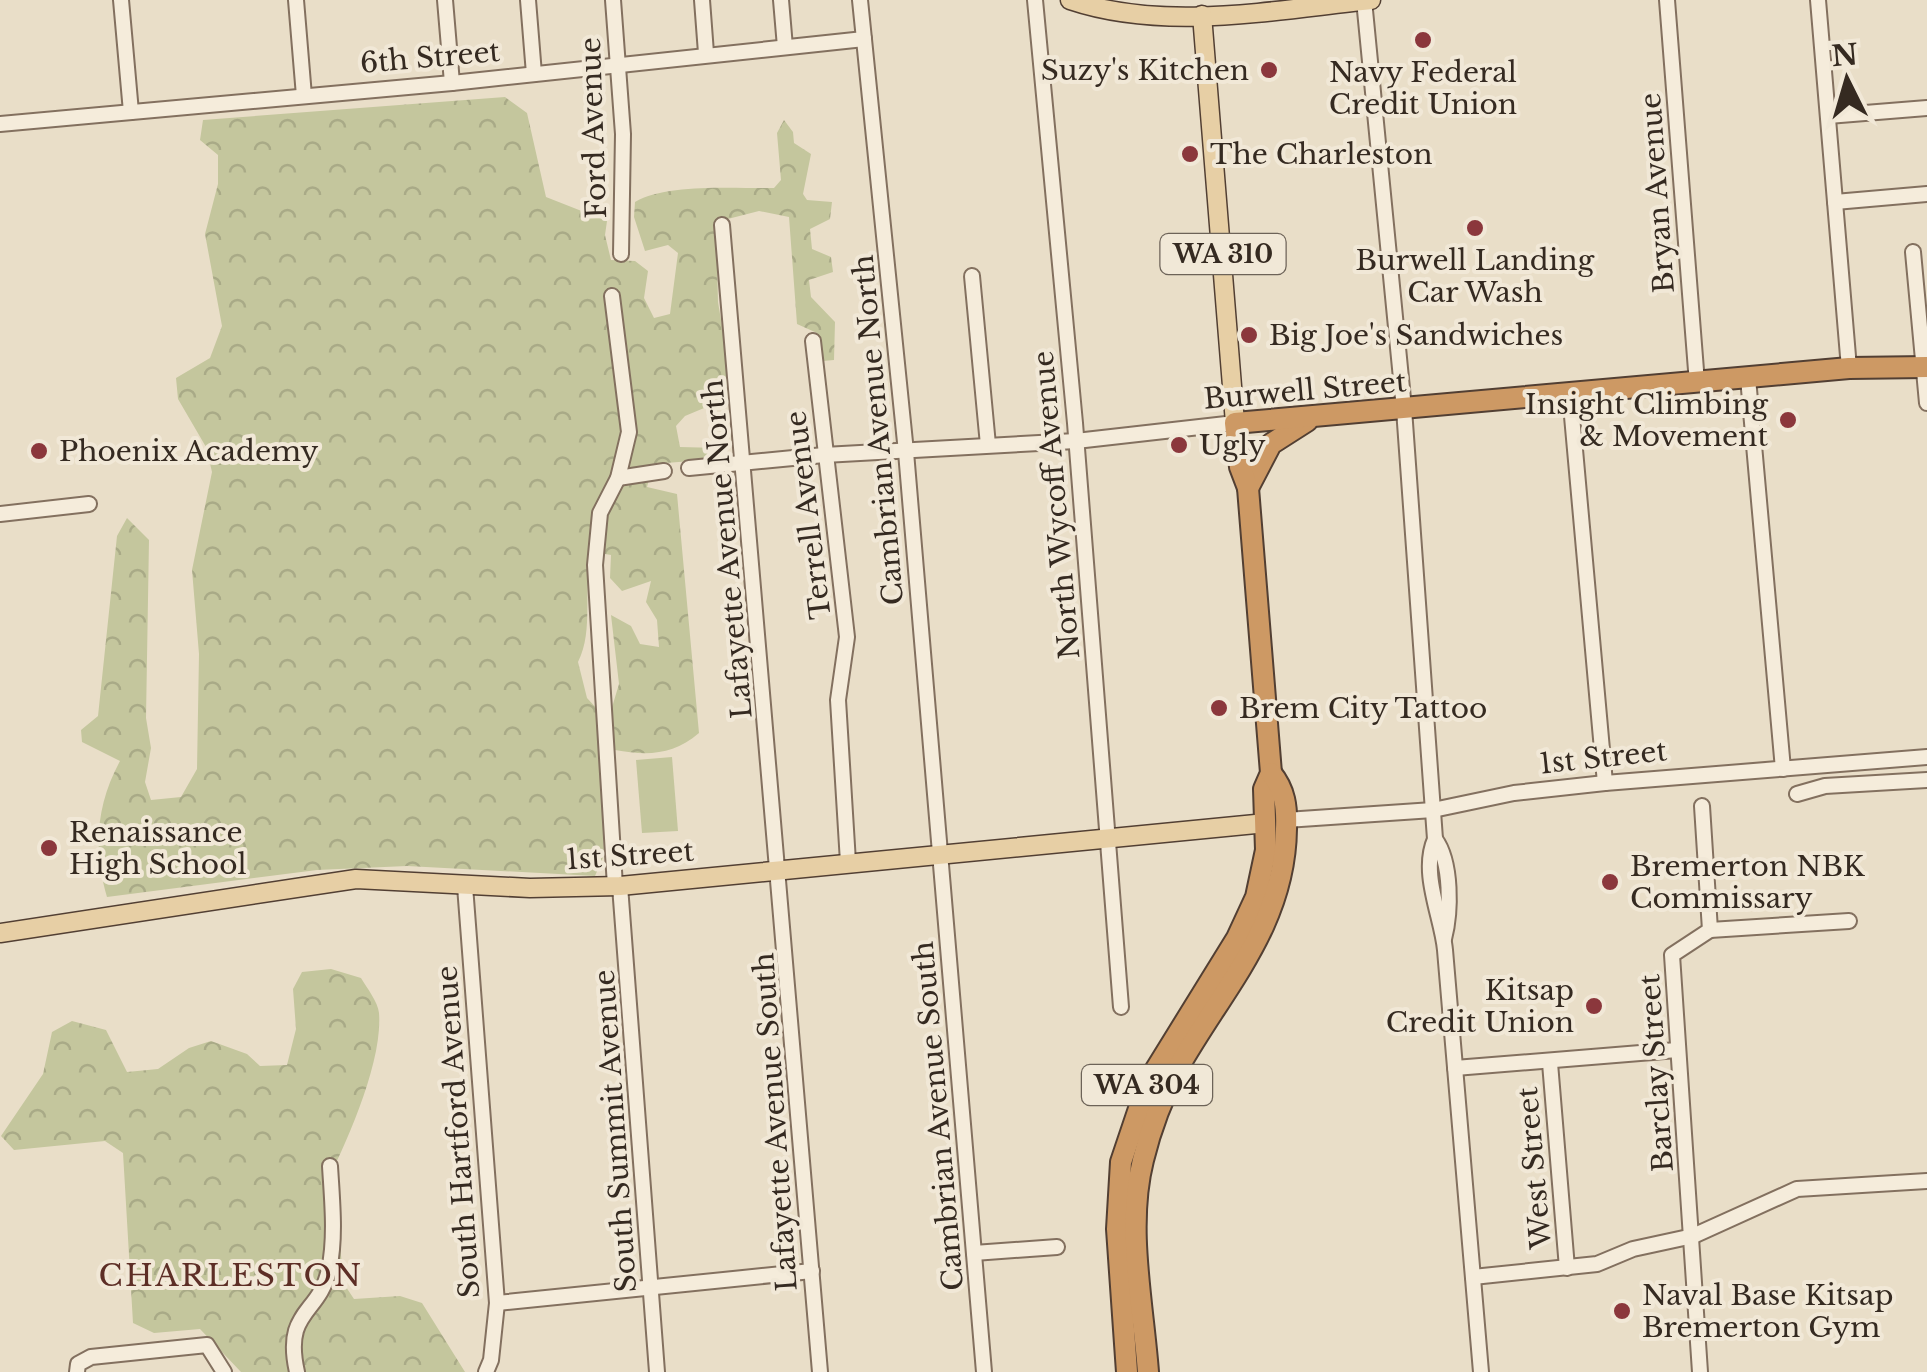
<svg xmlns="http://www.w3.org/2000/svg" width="1927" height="1372" viewBox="0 0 1927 1372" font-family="'Libre Baskerville',serif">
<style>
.green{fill:#c4c69d}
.forest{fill:url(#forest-crowns)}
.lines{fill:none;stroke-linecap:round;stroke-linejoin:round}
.minor-casing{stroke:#83705f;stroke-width:18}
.major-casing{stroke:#523f33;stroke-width:21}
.highway-casing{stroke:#523f33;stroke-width:24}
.minor{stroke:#f5ecdb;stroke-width:14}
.major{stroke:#e7cfa5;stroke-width:18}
.highway{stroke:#cd9964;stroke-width:20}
.poi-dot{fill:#8b373c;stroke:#f1e8d7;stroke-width:4}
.labels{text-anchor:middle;stroke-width:8;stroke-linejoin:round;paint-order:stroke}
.shield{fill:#f1e8d7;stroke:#6d6358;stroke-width:2.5}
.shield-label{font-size:25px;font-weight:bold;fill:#352a21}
.street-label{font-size:28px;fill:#352a21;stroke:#f1e8d7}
.poi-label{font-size:28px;fill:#352a21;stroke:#f1e8d7;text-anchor:start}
.neighbourhood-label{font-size:30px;letter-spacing:2.5px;fill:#5d2e26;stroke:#f1e8d7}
</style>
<defs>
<pattern id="forest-crowns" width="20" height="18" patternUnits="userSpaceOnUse" patternTransform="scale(2.5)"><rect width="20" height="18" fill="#c4c69d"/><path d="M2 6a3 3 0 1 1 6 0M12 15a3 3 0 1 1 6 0" fill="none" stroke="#a9aa87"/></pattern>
</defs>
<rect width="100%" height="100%" fill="#e9dec8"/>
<polygon class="green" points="672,757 678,831 642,833 636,760"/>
<g class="forest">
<path d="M505,97L527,113L546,197L607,221L605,235L611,260L635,261L648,271L644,298L654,318L670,314L678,253L668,245L645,251L634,217L635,202C667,183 737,189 774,188L781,180L777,133L784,120L793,132L794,143L811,154L803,194L807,200L832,202L830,219L810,229L812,249L831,257L833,272L809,280L811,297L835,322L834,360L823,361L817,333L797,324L789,217L759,211L716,222L718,302L730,374L728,398L685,416L676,426L680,447L719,448L717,459L653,464L647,487L677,494L699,733C673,755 648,756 615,750L610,714L619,684L611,615L631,626L640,644L659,647L657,620L646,602L651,581L622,591L610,578L611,555L593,552C581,589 595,629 578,662L587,698L600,712L604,855L595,876L407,866L317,870L107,897C93,849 96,805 120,761L82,742L81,730L98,716L117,536L127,518L149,540L146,718L151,748L145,782L151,800L181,797L197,769L199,654L192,570L212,472L206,447L178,399L176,378L210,358L222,326L205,234L218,184V155L200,140L203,120Z"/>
<path d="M331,969L361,978C367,988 378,1002 379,1013C383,1062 346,1145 323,1189L337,1217L344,1284L354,1299L400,1296L422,1303L465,1372H241L200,1329L154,1333L133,1323L123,1153L105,1141L14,1150L1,1136L43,1074L52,1032L72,1021L106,1030L127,1072L158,1069L189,1048L211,1041L247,1054L260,1066L287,1065L296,1029L293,989L302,972Z"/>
</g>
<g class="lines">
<g class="minor-casing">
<g id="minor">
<polyline points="121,0 131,112"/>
<polyline points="296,0 304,96"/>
<polyline points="445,0 452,83"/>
<polyline points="528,0 534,74"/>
<polyline points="613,0 623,134 621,254"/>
<polyline points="702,0 706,53"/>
<polyline points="781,0 785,47"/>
<polyline points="860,0 906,452 984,1372"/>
<polyline points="1035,0 1075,423 1121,1007"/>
<path d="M1364,0L1404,409L1435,839C1420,873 1442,917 1445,950L1481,1372"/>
<polyline points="1667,0 1697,383"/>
<polyline points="1818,0 1849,368"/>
<polyline points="1828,116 1927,108"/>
<polyline points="0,124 452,83 864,39"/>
<polyline points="1835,202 1927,194"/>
<polyline points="722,225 820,1372"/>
<polyline points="1913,252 1927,403"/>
<polyline points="972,276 988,445"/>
<polyline points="612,296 629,432 618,478 600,513 595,565 615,886"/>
<polyline points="813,341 847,637 838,700 848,862"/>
<polyline points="1748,378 1783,769"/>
<polyline points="1570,394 1605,783"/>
<polyline points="689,468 824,455 1076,441 1235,423"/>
<polyline points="618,478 664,471"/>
<polyline points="0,514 89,504"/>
<polyline points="1797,794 1825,786 1927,780"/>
<polyline points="1286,820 1433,810 1514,793 1605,783 1927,757"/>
<path d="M1435,839C1452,862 1451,912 1444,939"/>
<polyline points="465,886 497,1303 491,1360 486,1372"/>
<polyline points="620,886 657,1372"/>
<polyline points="1710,930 1849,921"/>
<polyline points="1550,1063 1567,1268"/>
<polyline points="1455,1068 1677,1050"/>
<polyline points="974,1253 1057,1247"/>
<polyline points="1473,1277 1597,1264 1633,1249 1693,1236 1797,1189 1927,1181"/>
<polyline points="497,1303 812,1271"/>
<polyline points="77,1372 78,1364 91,1357 207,1345 224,1372"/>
<path d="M297,1372C283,1310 319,1315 329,1270C336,1237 332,1200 330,1166"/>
<polyline points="1700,1372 1672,955 1710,930 1702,806"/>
</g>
</g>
<g class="major-casing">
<g id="major">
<path d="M1070,0C1165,32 1274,10 1371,0"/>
<polyline points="1202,15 1235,423"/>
<polyline points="0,933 356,879 530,888 620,886 1266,823"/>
</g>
</g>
<g class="highway-casing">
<g id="highway">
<polyline points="1248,488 1271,444 1307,421"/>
<polyline points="1127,1372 1117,1229 1121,1162 1148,1082 1237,938 1256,897 1266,850 1264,789 1271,773 1248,488 1240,467 1235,423 1849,368 1927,367"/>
<path d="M1148,1372C1143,1304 1126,1227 1143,1160C1151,1127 1162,1098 1178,1068C1223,988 1285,926 1286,829C1287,807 1285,790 1271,773"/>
</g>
</g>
<use href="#minor" class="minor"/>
<use href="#major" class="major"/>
<use href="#highway" class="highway"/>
</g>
<g class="poi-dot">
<circle cx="1423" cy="40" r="10"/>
<circle cx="1269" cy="70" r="10"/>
<circle cx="1190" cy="154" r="10"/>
<circle cx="1475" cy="228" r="10"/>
<circle cx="1249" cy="335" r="10"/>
<circle cx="1788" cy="420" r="10"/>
<circle cx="1179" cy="445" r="10"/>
<circle cx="39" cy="451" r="10"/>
<circle cx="1219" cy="708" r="10"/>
<circle cx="49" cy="848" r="10"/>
<circle cx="1610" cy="882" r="10"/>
<circle cx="1594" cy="1006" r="10"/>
<circle cx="1622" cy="1311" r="10"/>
</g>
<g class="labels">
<g class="shield">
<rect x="1160.5" y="234" width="125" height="40" rx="8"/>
<rect x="1082" y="1065" width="130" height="40" rx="8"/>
</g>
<g class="shield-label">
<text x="1223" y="263">WA 310</text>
<text x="1147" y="1094">WA 304</text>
</g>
<g class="street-label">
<text transform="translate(430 57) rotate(-5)" y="10">6th Street</text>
<text transform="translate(593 128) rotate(-92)" y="10">Ford Avenue</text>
<text transform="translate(1657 193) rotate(-94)" y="10">Bryan Avenue</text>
<text transform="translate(1305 390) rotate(-5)" y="10">Burwell Street</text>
<text transform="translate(878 430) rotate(-95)" y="10">Cambrian Avenue North</text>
<text transform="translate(1056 505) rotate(-95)" y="10">North Wycoff Avenue</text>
<text transform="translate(808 515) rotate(-97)" y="10">Terrell Avenue</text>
<text transform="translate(727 549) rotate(-95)" y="10">Lafayette Avenue North</text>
<text transform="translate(1603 757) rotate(-6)" y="10">1st Street</text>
<text transform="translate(630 855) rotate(-4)" y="10">1st Street</text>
<text transform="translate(1656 1073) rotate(-94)" y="10">Barclay Street</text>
<text transform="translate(938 1116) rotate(-95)" y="10">Cambrian Avenue South</text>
<text transform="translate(775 1122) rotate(-94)" y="10">Lafayette Avenue South</text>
<text transform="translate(615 1131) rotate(-94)" y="10">South Summit Avenue</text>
<text transform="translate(458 1132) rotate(-94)" y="10">South Hartford Avenue</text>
<text transform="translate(1534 1168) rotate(-95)" y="10">West Street</text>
</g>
<g class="poi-label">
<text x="1249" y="80" text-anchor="end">Suzy's Kitchen</text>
<text x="1423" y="82" text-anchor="middle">Navy Federal<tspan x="1423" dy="32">Credit Union</tspan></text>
<text x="1210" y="164">The Charleston</text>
<text x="1475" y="270" text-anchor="middle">Burwell Landing<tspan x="1475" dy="32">Car Wash</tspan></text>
<text x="1269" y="345">Big Joe's Sandwiches</text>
<text x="1768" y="414" text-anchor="end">Insight Climbing<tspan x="1768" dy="32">&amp; Movement</tspan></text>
<text x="1199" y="455">Ugly</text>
<text x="59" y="461">Phoenix Academy</text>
<text x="1239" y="718">Brem City Tattoo</text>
<text x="69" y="842">Renaissance<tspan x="69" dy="32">High School</tspan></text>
<text x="1630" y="876">Bremerton NBK<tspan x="1630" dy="32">Commissary</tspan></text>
<text x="1574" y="1000" text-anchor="end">Kitsap<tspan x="1574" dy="32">Credit Union</tspan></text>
<text x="1642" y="1305">Naval Base Kitsap<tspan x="1642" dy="32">Bremerton Gym</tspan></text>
</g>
<g class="neighbourhood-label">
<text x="231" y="1286">CHARLESTON</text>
</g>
</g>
<g transform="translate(1847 80) rotate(355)" stroke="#f1e8d7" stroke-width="8" paint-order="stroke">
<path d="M0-8L18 38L0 25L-18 38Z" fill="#352a21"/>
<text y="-15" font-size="28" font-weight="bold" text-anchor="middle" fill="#352a21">N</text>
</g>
</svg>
